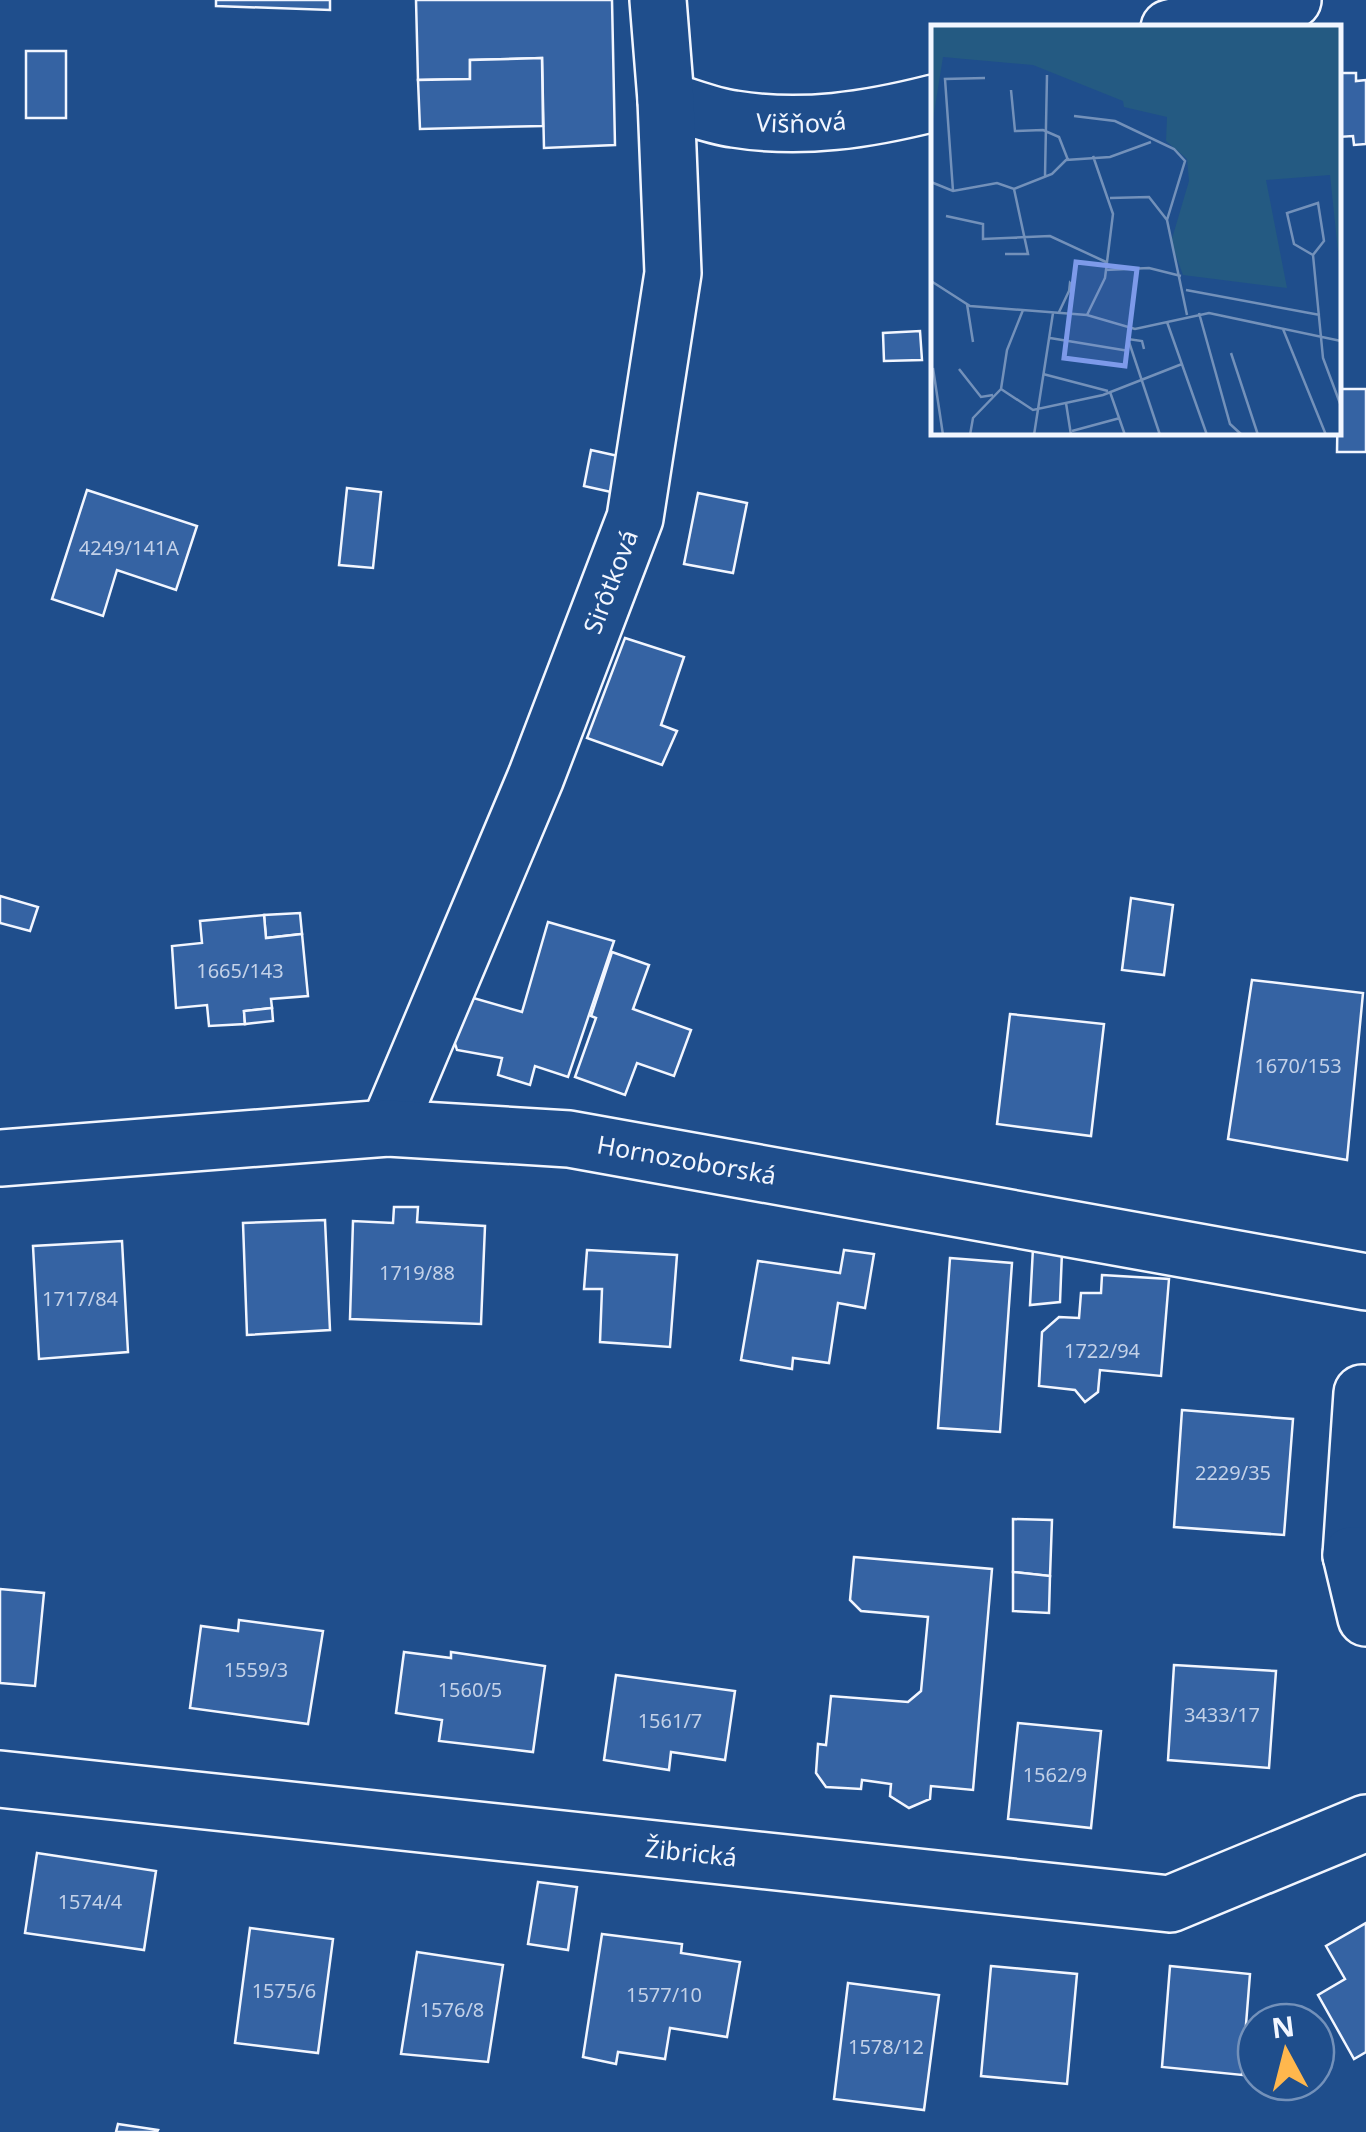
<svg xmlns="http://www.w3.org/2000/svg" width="1366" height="2132" viewBox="0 0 1366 2132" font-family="'Noto Sans',sans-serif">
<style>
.building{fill:#3563a3;stroke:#f2f6ff;stroke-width:2.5}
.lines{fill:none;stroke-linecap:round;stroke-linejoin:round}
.street-casing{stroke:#f2f6ff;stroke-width:60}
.street{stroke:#1f4e8c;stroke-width:55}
.labels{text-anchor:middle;stroke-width:8;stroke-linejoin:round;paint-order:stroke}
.number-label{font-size:20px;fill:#c3d1e8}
.street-label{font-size:25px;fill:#f2f6ff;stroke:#1f4e8c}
.inset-road{fill:none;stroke:#7391ba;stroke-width:2.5}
.view{fill:#7d9aea;fill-opacity:0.15;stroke:#7d9aea;stroke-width:5}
.inset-edge{fill:none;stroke:#f2f6ff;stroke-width:5}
</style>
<rect width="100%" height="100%" fill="#1f4e8c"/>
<g class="building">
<polygon points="216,0 330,0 330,10 216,6"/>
<polygon points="416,0 612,0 615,145 544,148 542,58 470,60 470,79 418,80"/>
<rect x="26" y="51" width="40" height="67"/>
<polygon points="542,58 543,126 420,129 418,80 470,79 470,60"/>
<polygon points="1338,73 1356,73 1356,81 1366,80 1366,144 1354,145 1353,136 1338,137"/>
<polygon points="920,331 922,360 884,361 883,333"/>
<polygon points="1338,389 1366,389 1366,452 1337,452"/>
<polygon points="591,450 618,456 611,492 584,486"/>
<polygon points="347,488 381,492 373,568 339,565"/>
<polygon points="87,490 197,526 176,590 117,570 103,616 52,599"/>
<polygon points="698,493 747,503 733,573 684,564"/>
<polygon points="625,638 684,657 661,725 677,731 662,765 587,738"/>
<polygon points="0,896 38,907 30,931 0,923"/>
<polygon points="1131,898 1173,905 1164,975 1122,970"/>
<polygon points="300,913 302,934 266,938 264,915"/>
<polygon points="264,915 266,938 302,934 308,996 271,999 272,1008 244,1011 245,1024 209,1026 207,1005 176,1008 172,946 202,943 200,921"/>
<polygon points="548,922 614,941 568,1077 535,1066 530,1085 498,1075 502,1058 457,1050 452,1034 470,997 522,1012"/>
<polygon points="612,952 649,965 633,1009 691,1030 674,1076 637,1063 625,1095 575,1077 596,1018 591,1016"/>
<polygon points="1252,980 1363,993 1347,1160 1228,1139"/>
<polygon points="272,1008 273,1021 245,1024 244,1011"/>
<polygon points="1010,1014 1104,1024 1091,1136 997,1124"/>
<polygon points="394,1207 418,1207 417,1222 485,1226 481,1324 350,1319 353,1221 393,1223"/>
<polygon points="325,1220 330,1330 247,1335 243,1223"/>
<polygon points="122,1241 128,1352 39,1359 33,1246"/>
<polygon points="1033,1248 1062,1252 1060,1302 1030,1305"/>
<polygon points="587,1250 677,1255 670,1347 600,1342 602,1289 584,1289"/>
<polygon points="844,1250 874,1254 865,1308 838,1303 829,1363 793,1358 792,1369 741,1360 758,1261 840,1273"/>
<polygon points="950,1258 1012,1263 1000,1432 938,1428"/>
<polygon points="1102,1275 1169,1279 1161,1376 1100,1370 1098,1392 1085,1402 1075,1390 1039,1386 1042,1332 1059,1317 1079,1318 1081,1293 1101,1293"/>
<polygon points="1182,1410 1293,1419 1284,1535 1174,1527"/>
<polygon points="1013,1519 1052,1520 1050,1576 1013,1572"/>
<polygon points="854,1557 992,1569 973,1790 931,1786 930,1799 909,1808 890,1796 891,1784 862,1780 861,1789 826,1787 816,1773 818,1744 826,1745 831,1696 908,1702 921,1691 928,1617 861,1611 850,1600"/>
<polygon points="1013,1572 1050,1576 1049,1613 1013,1611"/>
<polygon points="0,1589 44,1593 35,1686 0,1683"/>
<polygon points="239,1620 323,1631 308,1724 190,1708 201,1626 238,1631"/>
<polygon points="404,1652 451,1658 451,1652 545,1666 533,1752 439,1741 442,1720 396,1713"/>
<polygon points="1174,1665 1276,1671 1269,1768 1168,1760"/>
<polygon points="616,1675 735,1691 725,1760 671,1752 669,1770 604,1760"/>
<polygon points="1018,1723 1101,1731 1091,1828 1008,1819"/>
<polygon points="37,1853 156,1871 144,1950 25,1933"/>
<polygon points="538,1882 577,1887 568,1950 528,1944"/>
<polygon points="1366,1923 1366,2052 1354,2059 1318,1995 1345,1979 1326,1946"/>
<polygon points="250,1928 333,1939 318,2053 235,2043"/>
<polygon points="602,1934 682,1944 681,1953 740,1962 727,2037 670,2028 665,2059 618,2052 616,2064 583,2057"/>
<polygon points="417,1952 503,1965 488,2062 401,2054"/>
<polygon points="991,1966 1077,1974 1067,2084 981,2076"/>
<polygon points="1170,1966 1250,1974 1242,2075 1162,2067"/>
<polygon points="848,1983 939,1995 924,2110 834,2099"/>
<polygon points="118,2124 158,2130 157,2132 116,2132"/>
</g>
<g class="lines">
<g class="street-casing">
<g id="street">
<polyline points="1169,28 1293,0"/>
<path id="s1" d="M666,100C688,106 711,116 734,119C802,130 867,120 934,103"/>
<path id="s2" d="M388,1128L536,777L635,518L673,273L666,100L658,0"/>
<path id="s3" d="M0,1158L388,1128L569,1139L1366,1282"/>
<polyline points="1351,1555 1362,1393"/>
<polyline points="1366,1555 1351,1555 1366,1618"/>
<path id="s4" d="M0,1779L1170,1904L1366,1823"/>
</g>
</g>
<use href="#street" class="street"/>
</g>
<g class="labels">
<g class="number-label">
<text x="129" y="555">4249/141A</text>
<text x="240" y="978">1665/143</text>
<text x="1298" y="1073">1670/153</text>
<text x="417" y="1280">1719/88</text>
<text x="80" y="1306">1717/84</text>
<text x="1102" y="1358">1722/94</text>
<text x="1233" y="1480">2229/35</text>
<text x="256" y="1677">1559/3</text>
<text x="470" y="1697">1560/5</text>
<text x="1222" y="1722">3433/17</text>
<text x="670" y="1728">1561/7</text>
<text x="1055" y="1782">1562/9</text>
<text x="90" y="1909">1574/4</text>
<text x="284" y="1998">1575/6</text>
<text x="664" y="2002">1577/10</text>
<text x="452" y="2017">1576/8</text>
<text x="886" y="2054">1578/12</text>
</g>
<g class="street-label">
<text dy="9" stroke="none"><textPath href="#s1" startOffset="138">Višňová</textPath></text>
<text dy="9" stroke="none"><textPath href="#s2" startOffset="590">Sirôtková</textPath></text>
<text dy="9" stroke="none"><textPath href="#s3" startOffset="690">Hornozoborská</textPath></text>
<text dy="9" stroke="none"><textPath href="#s4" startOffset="695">Žibrická</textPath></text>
</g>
</g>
<g transform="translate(931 25)">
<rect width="410" height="410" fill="#1f4e8c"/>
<path d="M0,0H410V255L399,150L335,155L356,263L252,250L240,217L258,156L256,134L235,116L236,92L193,82L192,76L102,40L12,32L0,107Z" fill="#245a82"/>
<path class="inset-road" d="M80,65L84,106L112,105L128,112L137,135M143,91L184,96L243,124L254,136L236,195L256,290M114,151L116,50M0,157L22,166L66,158L83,164L121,149L135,135L179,132L220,117M22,166L14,54L54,53M179,173L218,172L236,195M15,191L52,199V214L119,211L175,237M74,229H97L83,164M382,230L363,219L356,188L387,178L393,216L382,230L392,333L410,381M174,245L218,243L250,251M0,256L39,281L156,290L204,304L278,288L410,316M255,265L389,290M36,279L42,317M268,288L299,399L311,410M127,289L129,285L138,266L141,260L139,258L138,267M156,290L174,253L182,189L162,131M236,297L276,410M352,304L395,410M119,313L198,326M213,324L211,316L197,314L229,410M300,328L327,410M2,343L12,410M28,344L50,372L62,370M112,349L177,366M70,364L102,385L172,370L251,339M179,367L194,410M135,378L140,410M141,406L189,393M39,410L42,393L70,364L76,325L92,285M103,410L122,288"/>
<path class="view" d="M145,237L206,244L194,341L133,333Z"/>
<rect width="410" height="410" class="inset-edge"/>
</g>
<g transform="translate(1286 2052) rotate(353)"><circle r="48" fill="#1f4e8c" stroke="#7391ba" stroke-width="2.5"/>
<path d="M0-8L18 38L0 25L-18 38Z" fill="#ffb74d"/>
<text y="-15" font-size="28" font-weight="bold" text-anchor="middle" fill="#f2f6ff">N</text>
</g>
</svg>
